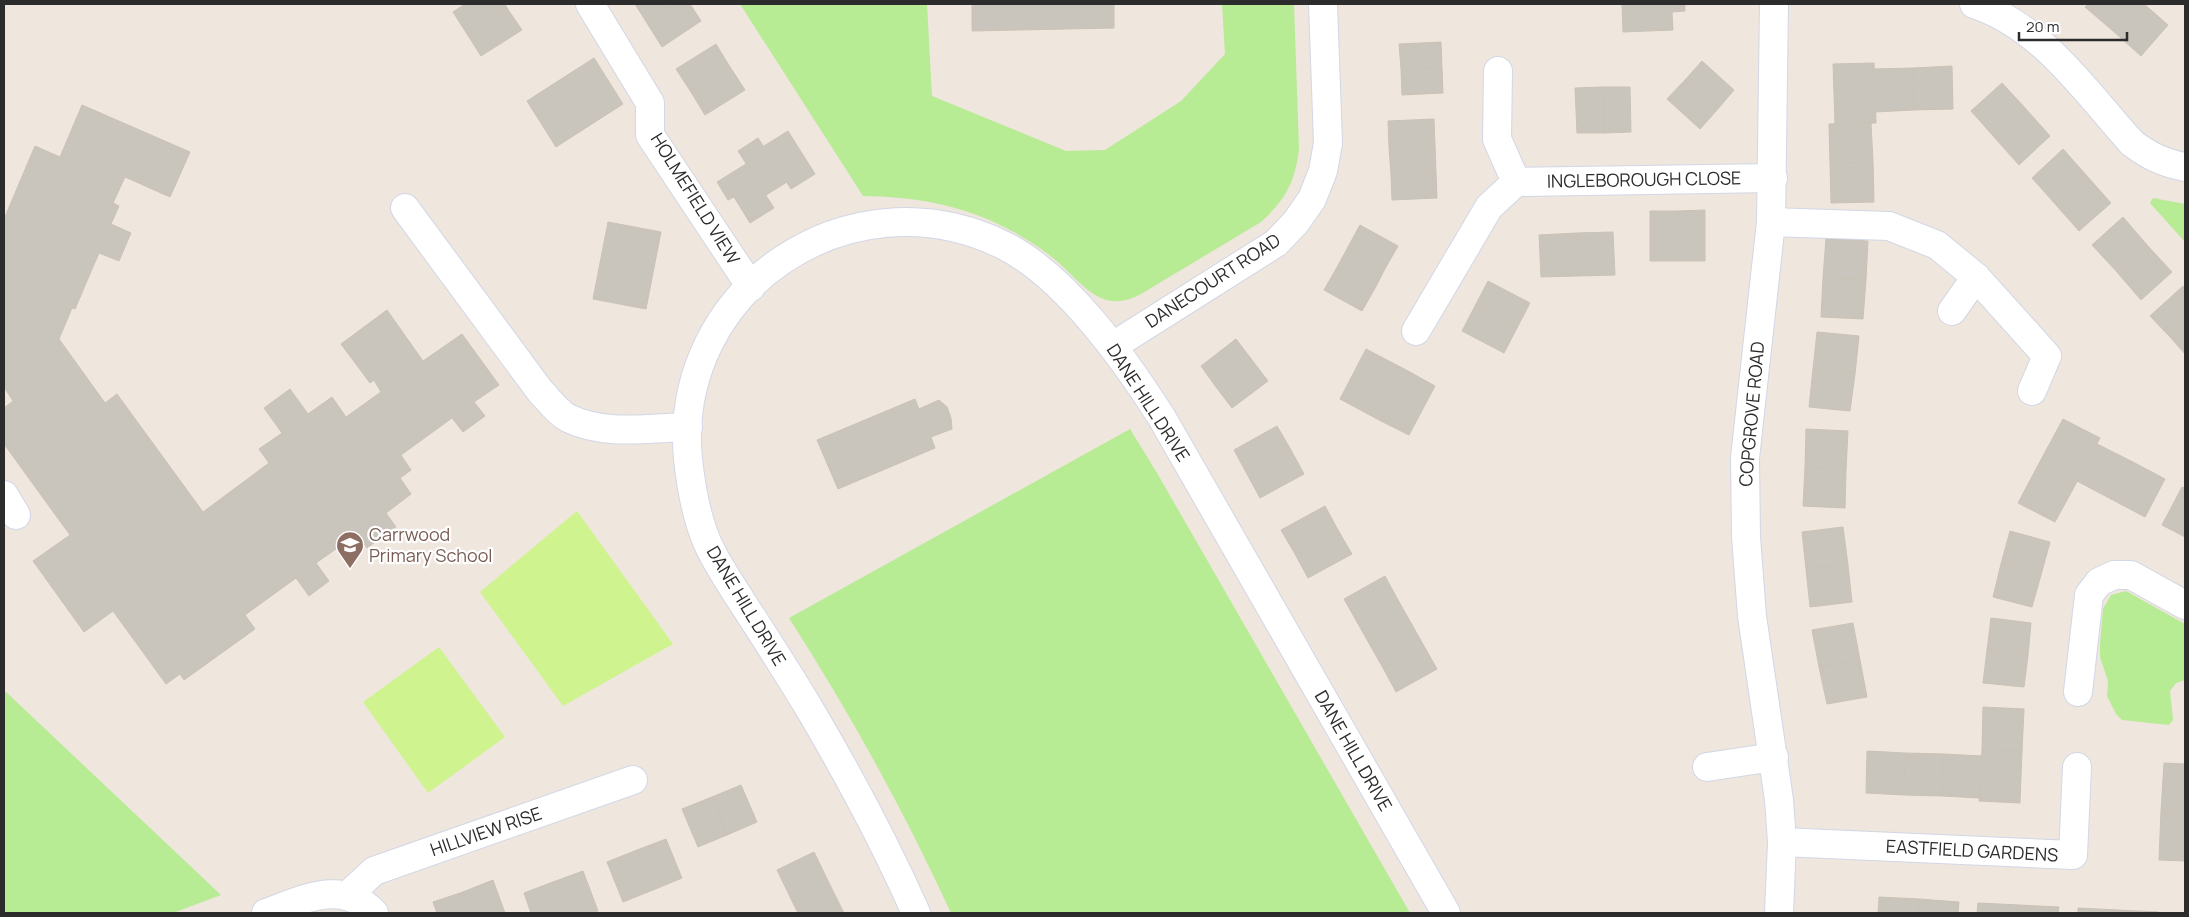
<svg xmlns="http://www.w3.org/2000/svg" width="2189" height="917" viewBox="0 0 2189 917" font-family="Manrope,sans-serif">
<style>
.green{fill:#b7eb94}
.pitch{fill:#cff48f}
.building{fill:#cac5bc;stroke:#cbc2b6}
.lines{fill:none;stroke-linecap:round;stroke-linejoin:round}
.minor-casing{stroke:#d2d7e6;stroke-width:30}
.minor{stroke:#fff;stroke-width:28}
.labels{text-anchor:middle;stroke-width:4.5;stroke-linejoin:round;paint-order:stroke}
.street-label{font-size:18px;fill:#2c2c2c;stroke:#fff}
.education-label{font-size:18px;fill:#785e54;stroke:#fff;text-anchor:start}
</style>
<rect width="100%" height="100%" fill="#efe6dd"/>
<g class="green">
<path d="M740,4H927L932,96L1066,151L1105,150L1181,101L1225,54L1222,4H1294L1299,149C1295,182 1286,199 1261,222L1141,294C1128,301 1115,304 1101,298C1083,290 1065,266 1048,254C991,212 934,197 863,196Z"/>
<polygon points="2153,198 2185,204 2185,242 2150,203"/>
<path d="M1130,429L1157,473L1410,913H951C904,811 850,713 789,618Z"/>
<polygon points="2126,591 2185,624 2185,680 2176,683 2170,691 2173,720 2169,725 2122,720 2116,714 2107,696 2108,681 2100,657 2100,644 2103,609 2111,595"/>
<polygon points="6,692 221,895 173,913 4,913 4,693"/>
</g>
<g class="pitch">
<polygon points="577,511 673,644 563,706 480,592"/>
<polygon points="439,647 505,737 428,793 363,702"/>
</g>
<g class="building">
<polygon points="465,4 505,4 507,8 467,34 453,12"/>
<polygon points="635,4 677,4 647,23"/>
<polygon points="677,4 690,4 701,21 662,47 647,23"/>
<polygon points="972,4 1114,4 1114,28 972,31"/>
<polygon points="1622,4 1685,4 1685,11 1672,12 1673,30 1623,32"/>
<polygon points="2088,4 2137,4 2113,31 2085,7"/>
<polygon points="2137,4 2144,4 2168,25 2141,56 2113,31"/>
<polygon points="507,8 522,30 481,56 467,34"/>
<polygon points="1441,42 1442,68 1401,69 1399,44"/>
<polygon points="716,44 730,67 691,92 676,69"/>
<polygon points="594,58 623,104 556,147 527,101"/>
<polygon points="1702,61 1734,90 1717,110 1685,80"/>
<polygon points="1874,63 1876,123 1835,124 1833,64"/>
<polygon points="1952,66 1953,109 1914,110 1913,68"/>
<polygon points="730,67 745,90 705,115 691,92"/>
<polygon points="1442,68 1443,93 1402,95 1401,69"/>
<polygon points="1913,68 1914,110 1875,112 1874,69"/>
<polygon points="1685,80 1717,110 1700,129 1667,99"/>
<polygon points="2002,83 2026,109 1995,138 1971,111"/>
<polygon points="1603,87 1604,133 1577,133 1575,88"/>
<polygon points="1603,87 1630,87 1631,132 1604,133"/>
<polygon points="82,105 190,152 170,197 125,177 113,203 119,206 111,224 131,233 119,261 99,253 75,309 72,308 59,339 105,403 117,394 203,512 269,463 259,449 282,433 264,408 290,389 308,414 332,397 346,417 381,392 374,380 370,383 341,344 387,310 423,361 462,334 499,385 474,402 485,416 463,432 452,418 401,455 411,470 400,478 411,494 386,513 396,527 367,548 357,534 316,563 329,581 309,596 296,578 245,615 255,629 184,680 180,674 166,684 113,611 84,632 33,561 70,535 4,444 4,408 13,401 4,387 4,219 35,146 60,157"/>
<polygon points="2026,109 2050,136 2019,165 1995,138"/>
<polygon points="1434,119 1435,146 1389,147 1388,121"/>
<polygon points="1871,123 1873,162 1830,164 1829,124"/>
<polygon points="788,131 815,174 791,189 764,146"/>
<polygon points="758,138 787,182 766,195 738,151"/>
<polygon points="1435,146 1436,172 1391,174 1389,147"/>
<polygon points="2063,149 2087,176 2056,205 2032,178"/>
<polygon points="1873,162 1874,202 1831,203 1830,164"/>
<polygon points="746,164 774,208 750,223 734,197 728,200 717,182"/>
<polygon points="1436,172 1437,198 1392,200 1391,174"/>
<polygon points="2087,176 2111,203 2079,231 2056,205"/>
<polygon points="1705,210 1705,261 1678,261 1677,211"/>
<polygon points="1650,211 1677,211 1678,261 1650,261"/>
<polygon points="2123,217 2147,245 2117,272 2092,245"/>
<polygon points="608,222 661,232 646,309 593,299"/>
<polygon points="1360,225 1398,246 1386,267 1348,247"/>
<polygon points="1613,232 1615,275 1577,276 1577,233"/>
<polygon points="1577,233 1577,276 1541,277 1539,235"/>
<polygon points="1826,238 1868,241 1866,280 1823,278"/>
<polygon points="2147,245 2172,272 2141,300 2117,272"/>
<polygon points="1348,247 1386,267 1374,290 1336,269"/>
<polygon points="1336,269 1374,290 1362,311 1324,290"/>
<polygon points="1823,278 1866,280 1863,319 1821,317"/>
<polygon points="1488,281 1530,303 1517,328 1475,306"/>
<polygon points="2183,286 2185,289 2185,327 2172,339 2150,316"/>
<polygon points="1475,306 1517,328 1504,353 1462,331"/>
<polygon points="2185,327 2185,354 2172,339"/>
<polygon points="1817,332 1859,336 1855,374 1813,369"/>
<polygon points="1236,339 1252,360 1216,387 1201,366"/>
<polygon points="1366,349 1408,371 1381,421 1340,399"/>
<polygon points="1252,360 1268,381 1232,408 1216,387"/>
<polygon points="1813,369 1855,374 1850,411 1809,407"/>
<polygon points="1408,371 1435,386 1409,435 1381,421"/>
<polygon points="915,399 919,409 939,400 947,407 951,418 952,429 931,437 935,448 838,489 817,440"/>
<polygon points="2063,419 2100,438 2073,489 2036,469"/>
<polygon points="1277,426 1291,450 1247,474 1234,450"/>
<polygon points="1806,429 1848,431 1846,470 1805,467"/>
<polygon points="2097,444 2131,461 2111,499 2077,481"/>
<polygon points="1291,450 1304,474 1260,498 1247,474"/>
<polygon points="2131,461 2165,479 2145,517 2111,499"/>
<polygon points="1805,467 1846,470 1845,508 1803,506"/>
<polygon points="2036,469 2073,489 2055,522 2018,503"/>
<polygon points="2182,487 2185,488 2185,537 2162,525"/>
<polygon points="1325,506 1338,530 1295,554 1281,530"/>
<polygon points="1843,527 1848,565 1806,569 1802,532"/>
<polygon points="1338,530 1352,554 1308,578 1295,554"/>
<polygon points="2010,531 2050,542 2041,575 2001,564"/>
<polygon points="2001,564 2041,575 2032,607 1993,597"/>
<polygon points="1848,565 1852,602 1810,607 1806,569"/>
<polygon points="1385,576 1398,600 1357,622 1344,599"/>
<polygon points="1398,600 1411,623 1370,645 1357,622"/>
<polygon points="1991,618 2031,623 2028,655 1987,650"/>
<polygon points="1411,623 1424,646 1383,668 1370,645"/>
<polygon points="1853,623 1860,660 1819,667 1812,630"/>
<polygon points="1424,646 1437,669 1396,692 1383,668"/>
<polygon points="1987,650 2028,655 2024,687 1983,683"/>
<polygon points="1860,660 1867,697 1827,704 1819,667"/>
<polygon points="1983,707 2024,709 2022,752 1982,750"/>
<polygon points="1982,750 2022,752 2020,803 1979,801"/>
<polygon points="1867,751 1905,753 1904,795 1866,793"/>
<polygon points="1905,753 1944,754 1942,796 1904,795"/>
<polygon points="1944,754 1982,756 1980,798 1942,796"/>
<polygon points="2164,763 2185,764 2185,813 2161,811"/>
<polygon points="741,785 757,822 727,835 712,797"/>
<polygon points="712,797 727,835 698,847 682,809"/>
<polygon points="2161,811 2185,813 2185,861 2159,860"/>
<polygon points="666,839 682,878 653,890 637,850"/>
<polygon points="637,850 653,890 623,902 607,862"/>
<polygon points="814,852 830,885 793,903 777,870"/>
<polygon points="583,871 598,911 590,913 565,913 553,882"/>
<polygon points="493,880 505,913 471,913 463,892"/>
<polygon points="553,882 565,913 531,913 524,893"/>
<polygon points="830,885 844,913 798,913 793,903"/>
<polygon points="463,892 471,913 437,913 433,902"/>
<polygon points="1879,897 1919,899 1918,913 1878,913"/>
<polygon points="1919,899 1959,902 1958,913 1918,913"/>
<polygon points="1978,903 2019,905 2018,913 1977,913"/>
<polygon points="2019,905 2059,907 2058,913 2018,913"/>
<polygon points="2078,908 2118,910 2118,913 2078,913"/>
<polygon points="2118,910 2159,912 2159,913 2118,913"/>
</g>
<g class="lines">
<g class="minor-casing">
<g id="minor">
<polyline points="590,4 650,103 650,135 751,287"/>
<polyline points="1774,4 1771,222 1745,458 1746,537 1752,616 1779,800 1782,842 1779,913"/>
<path d="M1974,4C2043,27 2085,91 2132,143C2149,156 2164,163 2185,167"/>
<polyline points="1498,71 1497,139 1516,182"/>
<path d="M405,208L540,391C548,399 558,413 568,418C604,436 649,428 688,427"/>
<polyline points="1771,222 1889,226 1937,245 1976,277 2047,356 2032,391"/>
<polyline points="1952,311 1976,277"/>
<polyline points="1416,331 1489,207 1516,182 1773,178"/>
<polyline points="1113,346 1276,243 1296,222 1312,199 1323,171 1328,143 1323,4"/>
<polyline points="4,495 16,515"/>
<polyline points="2078,692 2089,595 2099,582 2114,575 2131,575 2185,605"/>
<polyline points="1707,767 1774,757"/>
<polyline points="1782,842 2073,855 2077,767"/>
<polyline points="347,896 374,871 633,780"/>
<path d="M266,913C303,900 342,878 374,913"/>
<path d="M916,913C885,843 848,774 809,708C788,673 766,639 744,605C731,584 717,565 707,542C696,516 691,487 688,459C672,289 850,170 1003,245C1066,276 1125,360 1162,418L1446,913"/>
</g>
</g>
<use href="#minor" class="minor"/>
</g>
<defs>
<g id="school-pin" transform="scale(1.4375)"><path d="M0 17L-7.5 6A9.5 9.5 0 1 1 7.5 6Z" fill="#8d6e63" stroke="#fff"/><path d="M0-5L7-2L0 1L-7-2ZM-4 1L0 2.5L4 1V4Q0 6-4 4Z" fill="#fff"/></g>
</defs>
<g fill-rule="evenodd">
<use href="#school-pin" x="350" y="545"/>
</g>
<g class="labels">
<g class="street-label">
<text transform="translate(1644 180) rotate(-1)" y="6">INGLEBOROUGH CLOSE</text>
<text transform="translate(695 199) rotate(58)" y="6">HOLMEFIELD VIEW</text>
<text transform="translate(1213 281) rotate(-33)" y="6">DANECOURT ROAD</text>
<text transform="translate(1148 403) rotate(57)" y="6">DANE HILL DRIVE</text>
<text transform="translate(1752 414) rotate(-85)" y="6">COPGROVE ROAD</text>
<text transform="translate(746 606) rotate(59)" y="6">DANE HILL DRIVE</text>
<text transform="translate(1353 751) rotate(60)" y="6">DANE HILL DRIVE</text>
<text transform="translate(486 832) rotate(-19)" y="6">HILLVIEW RISE</text>
<text transform="translate(1972 851) rotate(3)" y="6">EASTFIELD GARDENS</text>
</g>
<g class="education-label">
<text x="369" y="541">Carrwood<tspan x="369" dy="21">Primary School</tspan></text>
</g>
</g>
<rect width="2189" height="917" fill="none" stroke="#2c2c2c" stroke-width="10"/>
<path d="M2019 32v8h108v-8" fill="none" stroke="#2c2c2c" stroke-width="2.5"/>
<text x="2026" y="32" font-size="15" fill="#2c2c2c" stroke="#ffffff" stroke-width="4" paint-order="stroke">20 m</text>
</svg>
